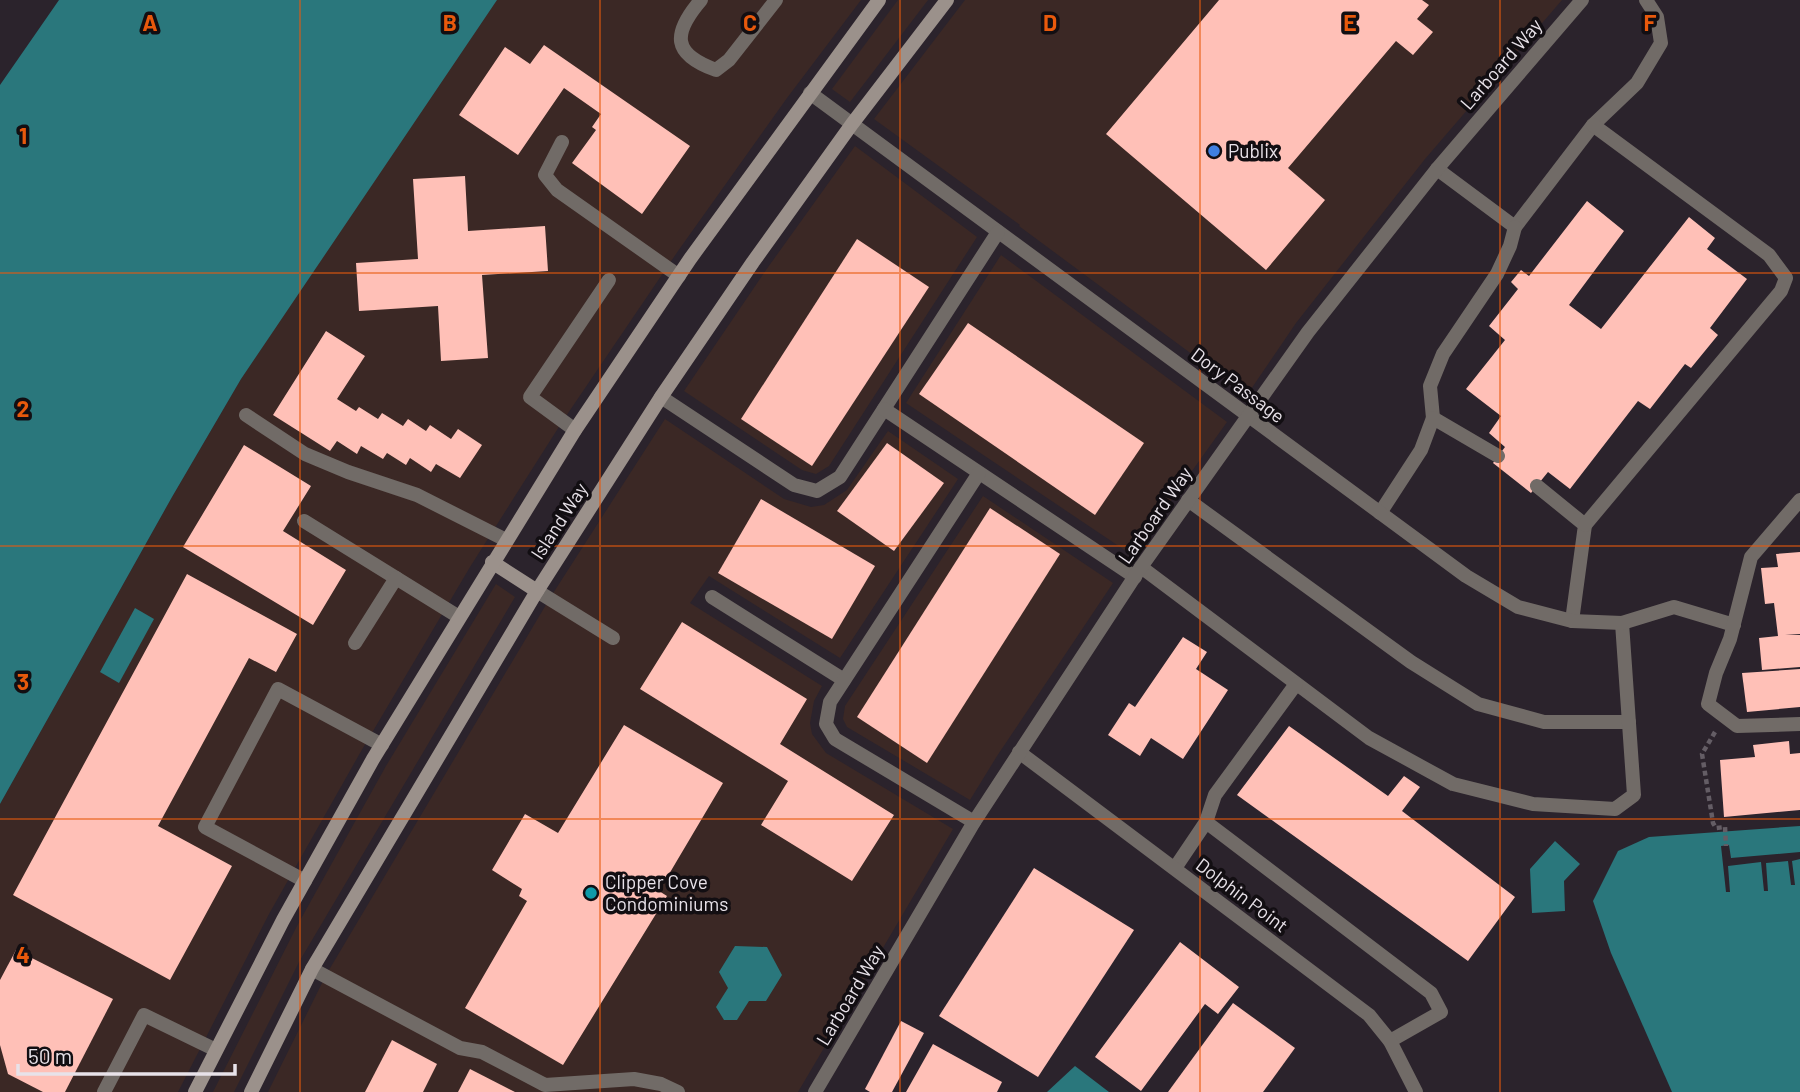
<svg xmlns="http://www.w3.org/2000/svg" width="1800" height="1092" viewBox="0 0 1800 1092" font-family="Barlow,sans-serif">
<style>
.commercial{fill:#3b2825}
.water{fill:#2a777c}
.pier{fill:#2b232c}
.building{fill:#ffc0b7}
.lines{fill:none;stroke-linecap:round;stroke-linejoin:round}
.path{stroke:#645d65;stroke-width:4.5;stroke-dasharray:5 3.5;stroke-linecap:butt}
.lane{stroke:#716b67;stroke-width:14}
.street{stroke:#716b67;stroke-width:14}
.secondary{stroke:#9b918b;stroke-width:14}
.grid{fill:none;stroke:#e8590c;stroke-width:2;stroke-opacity:0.55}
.shop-dot{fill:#3f7fe0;stroke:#120e12;stroke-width:2.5}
.culture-dot{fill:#0f9aa8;stroke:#120e12;stroke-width:2.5}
.labels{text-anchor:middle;stroke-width:7;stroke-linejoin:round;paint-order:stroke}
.street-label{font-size:19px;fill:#e8e2e9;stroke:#120e12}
.poi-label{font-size:19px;fill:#e8e2e9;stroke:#120e12;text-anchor:start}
.grid-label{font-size:23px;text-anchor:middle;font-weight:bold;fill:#e8590c;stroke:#120e12;stroke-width:7;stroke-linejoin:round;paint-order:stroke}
</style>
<rect width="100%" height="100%" fill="#2b232c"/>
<g class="commercial">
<polygon points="496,0 861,0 787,98 678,251 562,422 470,567 360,753 269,914 178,1092 0,1092 0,804 172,497 241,379 371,182"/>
<polygon points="898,0 928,0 850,102 832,89"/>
<polygon points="965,0 1562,0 1425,159 1296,323 1247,395 1019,226 1020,225 874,119"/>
<polygon points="855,146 977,237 829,466 816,474 802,470 684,391 766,270"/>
<polygon points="1001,255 1227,422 1132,555 906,403"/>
<polygon points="665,419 784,499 811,507 824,505 847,490 888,431 958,479 840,658 709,576 690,603 822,686 814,701 810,723 812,734 826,753 953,829 798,1092 268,1092 326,975 550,598"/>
<polygon points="983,496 1113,583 997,756 970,800 847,727 843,719 845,706"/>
<polygon points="496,584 515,597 299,962 234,1092 213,1092 297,926 386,766"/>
</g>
<g class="water">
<polygon points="59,0 497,0 241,379 172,497 0,804 0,85"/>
<polygon points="135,608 154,619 119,683 100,672"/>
<polygon points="1800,826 1800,1092 1672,1092 1611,953 1593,901 1618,851 1649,837"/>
<polygon points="1555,841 1580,864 1564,881 1565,911 1532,913 1530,869"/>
<polygon points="735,946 767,947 782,975 766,1001 749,1001 737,1020 724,1020 716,1007 728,988 719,972"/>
<polygon points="1075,1066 1109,1092 1047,1092"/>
</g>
<polygon class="pier" points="1729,845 1731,858 1800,852 1800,859 1792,861 1795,885 1791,885 1788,861 1766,863 1768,891 1764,891 1761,862 1728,866 1730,892 1726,892 1721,846"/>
<g class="building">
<polygon points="1219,0 1422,0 1429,5 1417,19 1433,32 1413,55 1396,41 1288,168 1325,200 1266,270 1106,134"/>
<polygon points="544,45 690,146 642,214 572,163 596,130 592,127 601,114 564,88 518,155 459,115 505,47 530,64"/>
<polygon points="465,176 468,231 545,226 548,271 482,275 488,358 441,361 438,306 359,311 356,263 418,259 413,179"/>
<polygon points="1587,201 1624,231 1569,305 1601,329 1689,217 1715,238 1707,249 1747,279 1710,328 1718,335 1691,368 1685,364 1650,409 1638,401 1570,489 1548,472 1531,493 1493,463 1505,447 1489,433 1501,416 1466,389 1505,340 1489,326 1518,289 1511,282 1521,270 1529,276"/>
<polygon points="857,239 929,287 812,466 741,419"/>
<polygon points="968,323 1144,443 1095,515 919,394"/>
<polygon points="326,331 365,356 337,399 356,411 359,407 378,419 382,413 403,426 408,419 426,431 430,425 451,439 458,429 482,445 460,478 436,464 431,472 410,458 406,465 387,453 383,459 361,446 357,454 337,441 330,451 273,415"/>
<polygon points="887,443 944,483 894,551 837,511"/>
<polygon points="244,445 311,486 283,531 346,570 313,625 183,547"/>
<polygon points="761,499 875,566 832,639 718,573"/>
<polygon points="990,508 1060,554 927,763 857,717"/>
<polygon points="1800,552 1800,634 1785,635 1800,635 1800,667 1762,670 1759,638 1778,636 1774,603 1765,604 1761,568 1778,567 1776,554"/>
<polygon points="187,574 297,634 276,672 249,658 158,826 232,866 170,980 13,895"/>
<polygon points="682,622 807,699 780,744 894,815 852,881 761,825 788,781 640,689"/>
<polygon points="1183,637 1207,652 1196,669 1228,690 1183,759 1151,738 1140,756 1108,735 1129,703 1135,707"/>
<polygon points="1800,669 1800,707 1747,712 1742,673"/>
<polygon points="624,725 723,783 659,891 667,896 563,1065 465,1008 527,901 519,896 522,889 492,870 525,814 558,833"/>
<polygon points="1289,726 1388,796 1404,776 1420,787 1402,811 1515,897 1468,961 1237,795"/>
<polygon points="1789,741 1790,754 1800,753 1800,810 1724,817 1720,760 1755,757 1753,745"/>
<polygon points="1034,868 1134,930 1038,1077 939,1016"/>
<polygon points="1180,942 1239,987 1218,1014 1205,1004 1141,1091 1095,1057"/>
<polygon points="16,950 113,999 65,1092 43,1092 8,1074 0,1045 0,980"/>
<polygon points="1233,1003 1295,1048 1263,1092 1168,1092"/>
<polygon points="901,1021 924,1033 892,1092 870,1092 865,1089"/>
<polygon points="392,1040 437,1064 423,1092 365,1092"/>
<polygon points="933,1044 1002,1082 997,1092 906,1092"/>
<polygon points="470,1069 515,1092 458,1092"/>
</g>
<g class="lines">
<polyline class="path" points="1715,732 1702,754 1713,823 1716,828 1725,827 1726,846"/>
<g class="lane">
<path d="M701,0C672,34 672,54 716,70L729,60L776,0"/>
<polyline points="562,142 545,175 557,190 679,276"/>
<polyline points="1437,169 1515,227 1593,125 1637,83 1661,43 1657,17 1646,0"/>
<polyline points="246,415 305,454 348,472 417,495 506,540"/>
<polyline points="1433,418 1430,386 1443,354 1497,274 1510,246 1515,227"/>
<polyline points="575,430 530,397 609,280"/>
<polyline points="1537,486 1585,525 1572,621"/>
<polyline points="1188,500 1411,662 1478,704 1544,722 1629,722"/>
<polyline points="1380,513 1421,450 1433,418 1498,456"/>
<polyline points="304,521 459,617"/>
<polyline points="1585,525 1781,291 1786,278 1769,255 1593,125"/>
<polyline points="1141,567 1369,738 1453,784 1533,804 1615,809 1634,795 1622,623"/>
<polyline points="537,591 613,638"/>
<polyline points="355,643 396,578"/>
<polyline points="1206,822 1215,795 1296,684"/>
<polyline points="1175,868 1206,822 1431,993 1441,1012 1390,1041"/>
<polyline points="305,881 205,827 278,689 382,745"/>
<polyline points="312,969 460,1048 482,1052 545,1085 634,1079 661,1084 678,1092"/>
<polyline points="104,1092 144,1015 216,1050"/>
</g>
<g class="street">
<polyline points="810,93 1466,576 1518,607 1572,621 1622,623 1674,607 1734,625"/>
<polyline points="661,397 794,485 817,491 840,477 998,232"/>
<polyline points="884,409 1135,577"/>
<polyline points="1800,500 1751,557 1730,639 1716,673 1708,704 1737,726 1800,724"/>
<polyline points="712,597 844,680"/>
<polyline points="1019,752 1369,1015 1390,1041 1416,1092"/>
<polyline points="974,822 835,739 826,724 830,702 979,473"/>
<polyline points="815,1092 974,822 1141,567 1308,332 1437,169 1582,0"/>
</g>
<g class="secondary">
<polyline points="492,562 537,591"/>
<polyline points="195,1092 283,920 373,759 575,430 690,259 879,0"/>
<polyline points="251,1092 312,969 537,591 661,397 753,262 852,124 947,0"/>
</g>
</g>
<path class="grid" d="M300,0V1092M600,0V1092M900,0V1092M1200,0V1092M1500,0V1092M0,273H1800M0,546H1800M0,819H1800"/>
<circle class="shop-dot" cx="1214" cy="151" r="7"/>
<circle class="culture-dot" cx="591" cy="893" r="7"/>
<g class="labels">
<g class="street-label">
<text transform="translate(1501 64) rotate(-49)" y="7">Larboard Way</text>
<text transform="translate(1238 385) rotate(37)" y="7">Dory Passage</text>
<text transform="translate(1155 515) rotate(-55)" y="7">Larboard Way</text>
<text transform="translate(559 521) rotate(-57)" y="7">Island Way</text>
<text transform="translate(1242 895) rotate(37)" y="7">Dolphin Point</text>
<text transform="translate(850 995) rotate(-59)" y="7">Larboard Way</text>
</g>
<g class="poi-label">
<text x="1228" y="158">Publix</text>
<text x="605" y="889">Clipper Cove<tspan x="605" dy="22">Condominiums</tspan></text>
</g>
</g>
<g class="grid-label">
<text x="150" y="31">A</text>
<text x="450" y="31">B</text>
<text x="750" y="31">C</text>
<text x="1050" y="31">D</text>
<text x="1350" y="31">E</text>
<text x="1650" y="31">F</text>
<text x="23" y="144">1</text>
<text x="23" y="417">2</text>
<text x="23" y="690">3</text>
<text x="23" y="963">4</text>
</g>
<path d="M18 1064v10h217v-10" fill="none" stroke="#e8e2e9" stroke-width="3.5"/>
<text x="28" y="1064" font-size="21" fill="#e8e2e9" stroke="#120e12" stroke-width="5" paint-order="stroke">50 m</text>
</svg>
